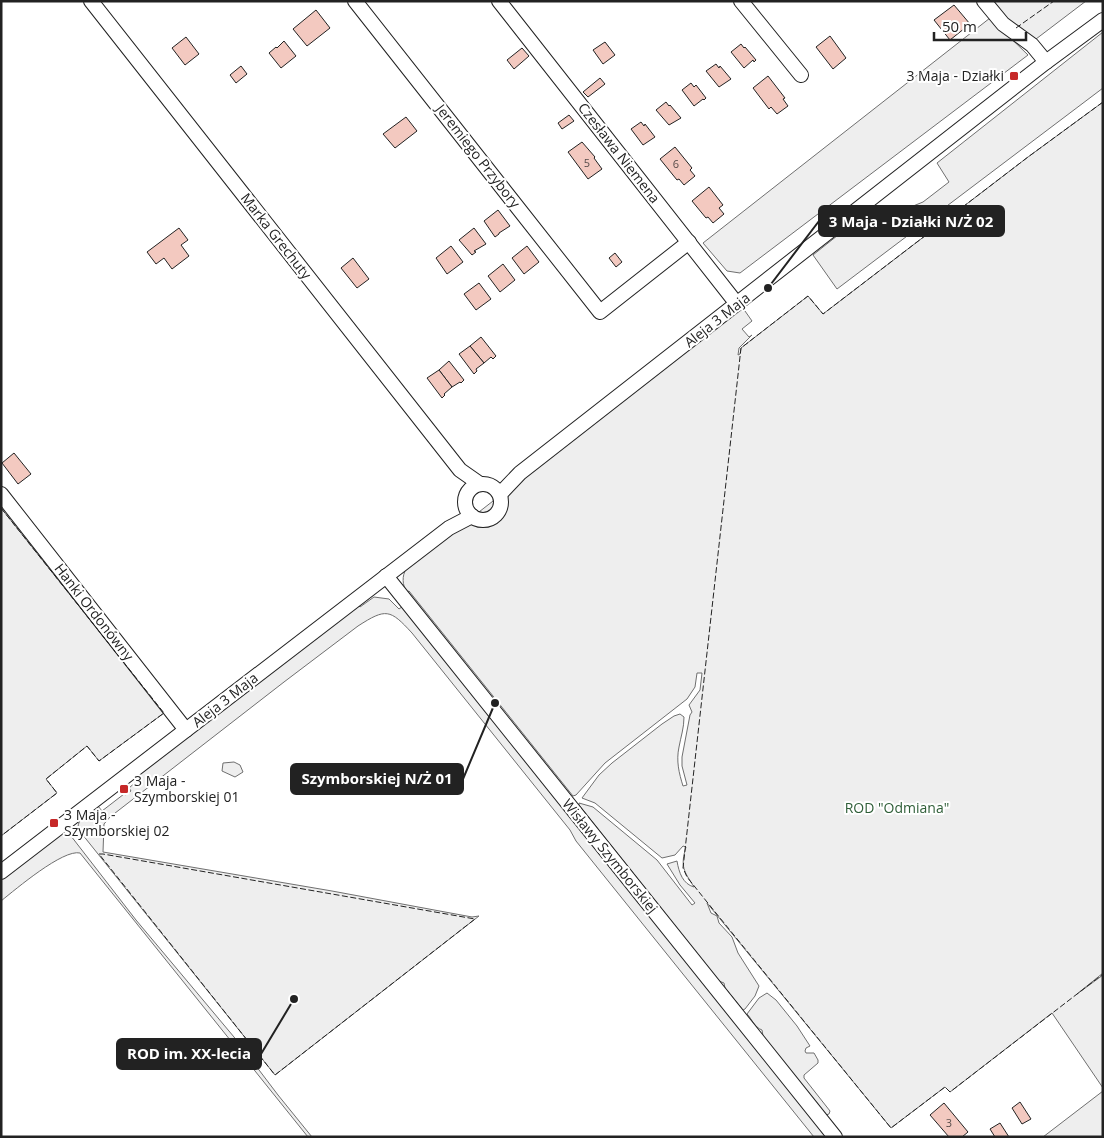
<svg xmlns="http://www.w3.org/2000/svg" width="1104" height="1138" viewBox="0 0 1104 1138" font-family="'Open Sans',sans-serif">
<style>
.green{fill:#eee;stroke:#6f6f6f}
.building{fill:#f3c9c0;stroke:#222}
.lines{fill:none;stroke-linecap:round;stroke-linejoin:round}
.minor-casing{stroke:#222;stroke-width:16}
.minor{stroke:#fff;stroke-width:14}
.fence{stroke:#222;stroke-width:1;stroke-dasharray:6 2.5;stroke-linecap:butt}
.poi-dot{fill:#c62828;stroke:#fff;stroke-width:2}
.labels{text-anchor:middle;stroke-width:4;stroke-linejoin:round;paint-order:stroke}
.number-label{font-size:11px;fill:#564c4a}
.poi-label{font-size:14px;fill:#222;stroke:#fff;text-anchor:start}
.street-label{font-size:14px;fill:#222;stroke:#fff}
.park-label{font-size:14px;fill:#2f5e38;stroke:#fff}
.leader{fill:none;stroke:#222;stroke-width:2}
.callout-dot{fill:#222;stroke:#fff;stroke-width:2}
.callout{fill:#222;stroke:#222;stroke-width:2}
.callout-label{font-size:15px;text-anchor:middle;font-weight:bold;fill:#fff}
</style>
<rect width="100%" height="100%" fill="#fff"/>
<g class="green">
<polygon points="993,1 1086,1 1036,39 1015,29"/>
<polygon points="990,18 1028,55 740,273 727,271 703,243"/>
<polygon points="1103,32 1103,88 837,289 813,255 862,216 886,217 923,202 949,182 937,163"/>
<path d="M1103,102V973L1077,994L1103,975V1088L1052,1013L950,1092L945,1087L891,1128L707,903L711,913L717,916L719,923L732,937L738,953L759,986L755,996L745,1009L743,1010L725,988L724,983L719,981L579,805V803L593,807L657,860L692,905L695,903L680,885L667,864L677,861C679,873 683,884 694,887C684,871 680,867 686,847L683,846L675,855L662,858L595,803L582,798L599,775L612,763L662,724L674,716L680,714L684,717C684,728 681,736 679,747C676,761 679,773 683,786L687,785L682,766V757L690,715L692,712L689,705L700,690L702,673H697L695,687L687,699L605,763L576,795L573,796L409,591L407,592C402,585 402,576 406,569L740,308L745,311L752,321L742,329L749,337L752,335L739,348L738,355L740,354L741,348L808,296L823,314L1028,157Z"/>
<polygon points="1,508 164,713 99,761 87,746 46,779 57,793 1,836"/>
<path d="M374,597L389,599L399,609L403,606L826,1137H814L576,841L570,830L412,633C390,609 386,608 358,626L284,682L110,817L104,824L103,852L332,891L472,917L479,916L275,1075L78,829C77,817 90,812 98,806L102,811L124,794L125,795L131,791L129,788L137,781L135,778L358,605L360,607Z"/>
<polygon points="234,762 240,765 243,772 235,777 222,771 223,763"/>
<path d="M66,833L71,836L136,920L234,1037L278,1095L312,1137H308L80,853C63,849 16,889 1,901V879L61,834Z"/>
<path d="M767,993L776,1000L797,1026L810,1046L806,1048L805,1051L806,1053H814L818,1060V1063L804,1075V1078L830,1111L829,1114L826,1115L763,1036L762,1030C754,1027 752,1019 747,1014L759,998Z"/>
<polygon points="1103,1091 1103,1137 1043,1137"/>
</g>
<g class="building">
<polygon points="954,5 970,24 950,40 934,20"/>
<polygon points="316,10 330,28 307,46 293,29"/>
<polygon points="830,36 846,58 833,69 816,47"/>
<polygon points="186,37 199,54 185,65 172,48"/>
<polygon points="284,41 296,56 281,68 269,53 276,47 277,48"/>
<polygon points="605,42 615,55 603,64 593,50"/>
<polygon points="741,44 744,48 745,47 756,60 754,62 753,60 744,68 731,52"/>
<polygon points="522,48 529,56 514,69 507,60"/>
<polygon points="716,64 719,68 720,66 731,79 719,87 706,71"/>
<polygon points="241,66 247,74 236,83 230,75"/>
<polygon points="768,76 785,98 783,99 788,106 777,114 771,107 769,109 753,88"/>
<polygon points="600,78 605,84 588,97 583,92"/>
<polygon points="691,83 694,87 696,85 706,98 704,100 703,99 694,106 682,90"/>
<polygon points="666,102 669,106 670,105 681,118 669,125 656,110"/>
<polygon points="569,115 574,121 562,129 558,123"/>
<polygon points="406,117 417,131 395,148 383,134"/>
<polygon points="641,122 644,126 645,124 655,137 643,145 631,129"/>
<polygon points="582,142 595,157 594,158 602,169 588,179 568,152"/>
<polygon points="675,147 692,168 690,170 695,176 684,185 679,179 677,180 660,159"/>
<polygon points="709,187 723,205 719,208 724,214 713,223 708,217 706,218 692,201"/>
<polygon points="498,210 510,226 499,233 499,234 495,237 484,221"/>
<polygon points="179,228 188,240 181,245 189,256 172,269 164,258 156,264 147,252"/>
<polygon points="474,228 486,244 474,251 476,252 472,255 459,240"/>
<polygon points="451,246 463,262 447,274 436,258"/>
<polygon points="527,246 539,262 524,274 512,258"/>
<polygon points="615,253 622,262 616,267 609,258"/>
<polygon points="353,258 369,279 357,288 341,268"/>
<polygon points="503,264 515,280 500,292 488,276"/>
<polygon points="479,283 491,299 476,310 464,294"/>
<polygon points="481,337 496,356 493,359 491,357 484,363 470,346"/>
<polygon points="470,346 484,363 476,369 477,371 474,374 459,354"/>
<polygon points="449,361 464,380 461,383 460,382 452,387 439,370"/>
<polygon points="439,370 452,387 444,394 445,395 442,398 427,378"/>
<polygon points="14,453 31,474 18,484 2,463"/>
<polygon points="1020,1102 1031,1119 1022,1124 1012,1108"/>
<polygon points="944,1103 968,1132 962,1137 949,1137 930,1115"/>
<polygon points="1000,1123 1009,1137 995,1137 990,1129"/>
</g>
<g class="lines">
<g class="minor-casing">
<g id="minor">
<polyline points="91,1 460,470 480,484"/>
<polyline points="355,1 600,312 689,242"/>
<polyline points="499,1 737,304"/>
<polyline points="741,1 801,75"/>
<polyline points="984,1 1003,24 1032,45 1046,62"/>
<circle cx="483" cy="502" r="18"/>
<polyline points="1,494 186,730"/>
<polyline points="500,494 520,473 1046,62 1103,20"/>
<polyline points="386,576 835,1137"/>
<polyline points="1,872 449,528 472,516"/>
</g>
</g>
<use href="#minor" class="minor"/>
<g class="fence">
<polyline points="1016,28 1054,1"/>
<polyline points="1103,102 1028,157 823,314 808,296 741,348 683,868 687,877 707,902 891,1128 945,1087 950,1092 1103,974"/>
<polyline points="1,508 164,713 99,761 87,746 46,779 57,793 1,836"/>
<polygon points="99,854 103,854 475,919 275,1075"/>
</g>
</g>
<g class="poi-dot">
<rect x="1009" y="71" width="10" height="10" rx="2.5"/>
<rect x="119" y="784" width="10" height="10" rx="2.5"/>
<rect x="49" y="818" width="10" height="10" rx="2.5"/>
</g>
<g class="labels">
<g class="number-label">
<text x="587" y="167">5</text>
<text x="676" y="168">6</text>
<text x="949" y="1127">3</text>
</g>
<g class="poi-label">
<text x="1004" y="81" text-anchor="end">3 Maja - Działki</text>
<text x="134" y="786">3 Maja -<tspan x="134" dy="16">Szymborskiej 01</tspan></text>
<text x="64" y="820">3 Maja -<tspan x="64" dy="16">Szymborskiej 02</tspan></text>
</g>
<g class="street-label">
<text transform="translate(619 153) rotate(52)" y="5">Czesława Niemena</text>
<text transform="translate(478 156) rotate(52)" y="5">Jeremiego Przybory</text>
<text transform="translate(276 236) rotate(52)" y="5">Marka Grechuty</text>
<text transform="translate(717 320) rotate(-38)" y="5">Aleja 3 Maja</text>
<text transform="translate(94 612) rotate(52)" y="5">Hanki Ordonówny</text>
<text transform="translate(225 700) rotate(-38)" y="5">Aleja 3 Maja</text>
<text transform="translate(610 856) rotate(51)" y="5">Wisławy Szymborskiej</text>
</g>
<g class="park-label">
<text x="897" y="813">ROD "Odmiana"</text>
</g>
</g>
<path class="leader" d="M768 288L819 221M495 703L463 779M294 999L261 1054"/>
<g class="callout-dot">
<circle cx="768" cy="288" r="5"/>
<circle cx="495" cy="703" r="5"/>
<circle cx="294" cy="999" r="5"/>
</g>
<g class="callout">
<rect x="819" y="206" width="185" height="30" rx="5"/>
<rect x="291" y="764" width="172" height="30" rx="5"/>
<rect x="117" y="1039" width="144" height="30" rx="5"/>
</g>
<g class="callout-label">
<text x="911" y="227">3 Maja - Działki N/Ż 02</text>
<text x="377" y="784">Szymborskiej N/Ż 01</text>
<text x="189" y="1059">ROD im. XX-lecia</text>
</g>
<rect width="1104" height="1138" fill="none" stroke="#222222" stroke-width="5"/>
<path d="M934 32v8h92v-8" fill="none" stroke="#222222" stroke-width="2.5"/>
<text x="942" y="32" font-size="15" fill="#222222" stroke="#ffffff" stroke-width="4" paint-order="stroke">50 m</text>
</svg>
